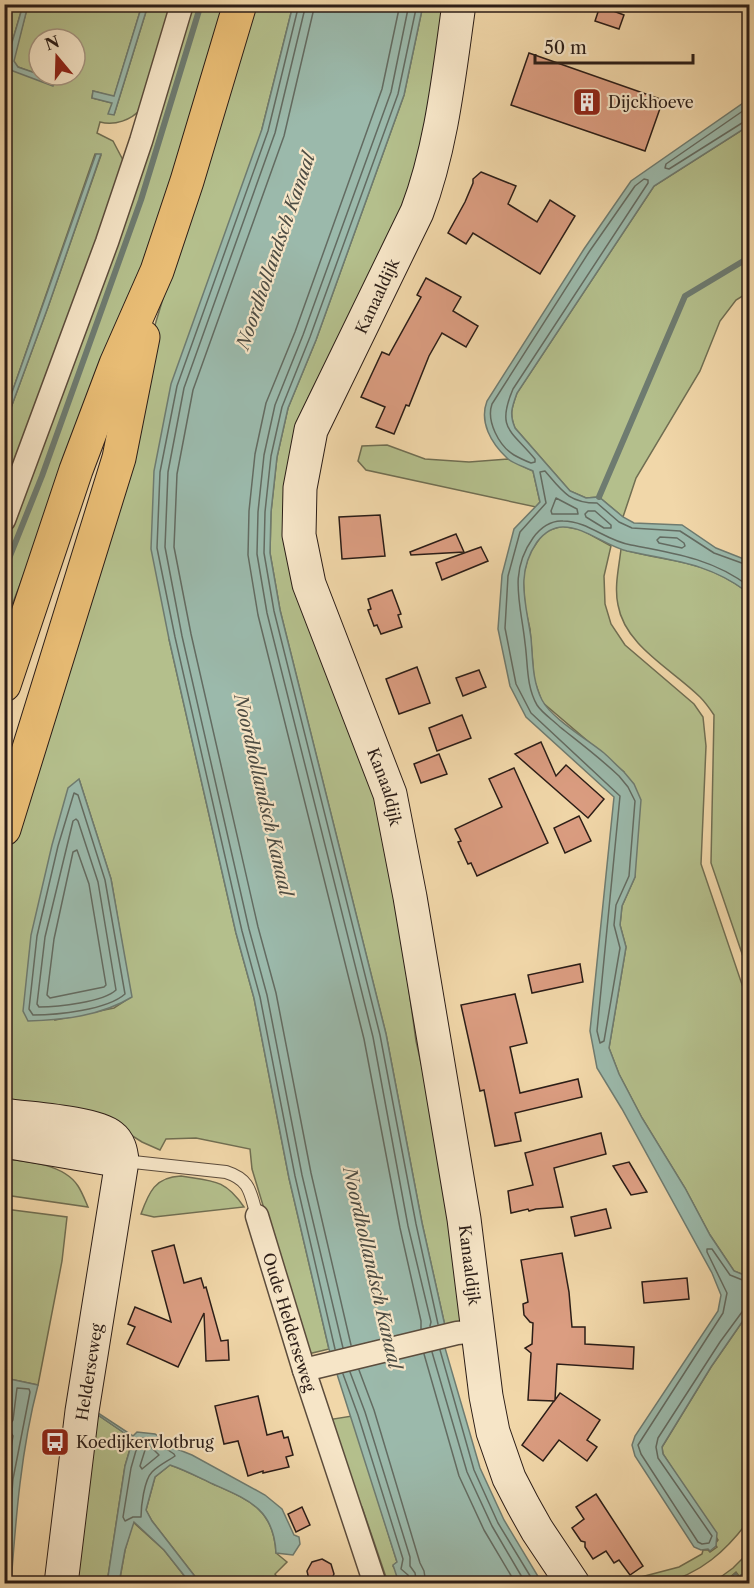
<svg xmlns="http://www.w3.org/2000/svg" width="754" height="1588" viewBox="0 0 754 1588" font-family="'Libre Caslon Text',serif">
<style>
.green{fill:#b4bf8c;stroke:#706e52;stroke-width:1.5;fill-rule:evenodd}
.water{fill:#9bb9ab;stroke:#6e7b70;stroke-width:1.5}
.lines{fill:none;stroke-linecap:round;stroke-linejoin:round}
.shore{stroke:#636b61;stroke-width:1.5}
.stream{stroke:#6e7b70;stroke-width:6}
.building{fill:#db9d81;stroke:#2b1d17;stroke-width:1.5}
.lane-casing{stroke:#5c4c3c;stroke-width:14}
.street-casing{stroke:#5c4c3c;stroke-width:25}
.secondary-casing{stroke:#2b1d17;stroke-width:35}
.primary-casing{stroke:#2b1d17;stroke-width:35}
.lane{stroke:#f6e5c7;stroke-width:12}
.street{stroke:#f6e5c7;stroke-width:22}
.secondary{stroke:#f6e5c7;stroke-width:33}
.primary{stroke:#e8bc74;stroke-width:33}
.labels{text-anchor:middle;stroke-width:4.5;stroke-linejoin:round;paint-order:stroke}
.poi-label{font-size:16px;fill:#2b1d17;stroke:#f6e5c7;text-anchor:start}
.street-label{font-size:16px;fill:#2b1d17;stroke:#f6e5c7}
.water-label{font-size:18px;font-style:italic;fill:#4d4c43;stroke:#f6e5c7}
</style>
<rect width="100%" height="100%" fill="#f1d7a9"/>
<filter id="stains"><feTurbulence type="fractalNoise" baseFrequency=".00333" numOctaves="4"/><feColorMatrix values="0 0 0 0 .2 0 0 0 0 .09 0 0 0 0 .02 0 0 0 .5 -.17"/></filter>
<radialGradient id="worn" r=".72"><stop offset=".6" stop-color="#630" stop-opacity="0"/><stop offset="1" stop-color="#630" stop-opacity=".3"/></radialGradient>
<g class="green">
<path d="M5,5H23L8,56V67L56,80L40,75H75V39H39V75L18,67L13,61L28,5H142L114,97L93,91L92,98L112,103L114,115L148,5H175L141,109C131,120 115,126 100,122L97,133L113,141L124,162L5,499V424L48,307L101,155L95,154L9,401L5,407Z"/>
<polygon points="190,5 228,5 143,269 5,623 5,543 54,411"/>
<path d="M252,5H293L262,129L169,639L236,933L254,998L289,1178L329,1349L308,1354L252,1169L250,1149L196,1138L166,1139L160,1150L142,1142L109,1121L5,1099L4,843L127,449L155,325ZM79,779L111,879L131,997L114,1008L55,1020Z"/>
<polygon points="423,5 443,5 425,146 396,234 308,398 296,441 288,484 379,799 400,925 416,1041 435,1124 467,1315 457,1325 445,1326 422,1223 386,1034 280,610 270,553 271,512 277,457 288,408 316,340 404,95"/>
<path d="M745,128L749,129V292L736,300L720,321L700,371L636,478L623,517L599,497L586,498L570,491L515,428C509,414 512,407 517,393L654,186Z"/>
<polygon points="387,445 425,459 469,462 508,459 533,471 540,502 536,507 366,470 358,461 362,446"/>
<polygon points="562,526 582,530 611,546 604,576 605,604 611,624 625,645 694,704 703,717 706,746 701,864 749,1005 749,1277 734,1271 710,1235 685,1188 642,1118 619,1074 609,1048 626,947 620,925 622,906 635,877 624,772 542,702 534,679 530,629 525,607 523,577 529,554 544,532"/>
<path d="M621,549C669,563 702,558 746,591L750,612L748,803L749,974L711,863L714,715C710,709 705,702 700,697C672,669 625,646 618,605C614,587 619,567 621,549Z"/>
<path d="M4,1159C27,1161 64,1164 78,1186C82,1192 85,1200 88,1207L5,1195Z"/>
<path d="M181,1176C213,1181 225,1179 244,1207L154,1217L141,1214C149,1192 155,1177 181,1176Z"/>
<polygon points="5,1209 67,1217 62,1261 38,1385 5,1378"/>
<path d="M749,1312V1520C727,1550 700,1575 662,1583C652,1585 639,1583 629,1584L641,1577L679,1567L702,1554L703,1550H708L710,1552L717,1547L715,1544L718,1540L663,1454L662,1447L711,1367Z"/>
<polygon points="5,1390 11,1394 5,1436"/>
<polygon points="98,1415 133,1439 125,1466 107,1583 73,1584"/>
<polygon points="352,1416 397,1562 393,1566 404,1583 388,1583 362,1507 354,1503 327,1420"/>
<path d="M170,1465C185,1470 198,1477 213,1484C249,1500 274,1509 276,1553L287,1562L275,1574L280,1582L283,1583H200L152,1521L146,1510L155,1477Z"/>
<polygon points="133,1522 164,1550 190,1583 119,1584 125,1550"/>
<polygon points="749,1552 749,1572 739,1576 736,1572 729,1578 732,1582 730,1583 711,1584 733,1568"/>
</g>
<g class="water">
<polygon points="23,5 28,5 14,61 18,67 56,80 53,86 13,71 8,67 8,56"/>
<polygon points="142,5 148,5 114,115 108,114 112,103 92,98 93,91 114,96"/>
<polygon points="293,5 423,5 404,95 316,340 288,408 277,457 271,512 270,553 280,610 386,1034 422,1223 445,1326 445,1348 480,1468 504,1520 542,1583 404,1584 402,1578 397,1577 393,1565 397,1562 329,1349 289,1178 254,998 236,933 169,639 151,549 154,471 171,384 262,129"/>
<path d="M749,99V129L745,128L654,186L517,393C512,407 509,414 515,428L570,491L586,498L599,497L623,517L634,523L682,525L716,548L749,561V611L746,591C706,562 672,561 627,551C604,545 585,527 563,527C552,527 544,533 537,542C515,574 526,603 531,638C533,659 532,681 542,700C551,718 588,740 604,753C611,759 617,766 624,772L634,784L641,800L635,877L622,906L620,925L626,947L609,1048L619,1074L642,1118L685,1188L710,1235L734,1271L749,1277V1312L711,1367L662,1447L663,1454L717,1533L716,1546L710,1551L708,1549L701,1550L694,1547L635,1456L632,1445L635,1436L718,1311L721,1295L712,1273L622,1109L597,1068L590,1031L614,797L526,717L510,686L498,629L502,575L514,529L540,502L533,471C525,467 513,464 507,458C491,443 479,422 487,401L584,249L631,181Z"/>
<polygon points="96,154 101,154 48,307 5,424 5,407 9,401"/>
<polygon points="749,654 750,654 749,846 748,803"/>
<path d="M79,779L111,879L132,997C101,1016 63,1020 28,1021L23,1011L31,935L52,845L68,788Z"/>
<path d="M5,1378L38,1385C21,1450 16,1516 11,1584L4,1583V1436L11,1394L5,1390Z"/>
<path d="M98,1413L133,1436L137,1432L155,1434L177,1449L192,1455L265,1495L282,1509L294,1535L299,1537L300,1544L293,1555L276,1553C274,1509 249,1500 213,1484C198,1477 185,1470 170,1465L155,1477L146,1510L152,1521L200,1583H190L164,1550L134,1522L125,1550L119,1583H107L125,1466L133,1439L98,1415Z"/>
<polygon points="749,1572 749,1583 730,1583 732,1581 730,1578 736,1573 740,1579 739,1576"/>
</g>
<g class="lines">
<g class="shore">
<polyline points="299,4 268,131 177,386 160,472 157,548 175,637 242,931 260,997 295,1176 335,1349"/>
<polyline points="306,4 275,133 184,388 168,472 165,547 182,636 249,929 267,995 302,1175 343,1348"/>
<polyline points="315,4 284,136 193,390 177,474 174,547 191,634 258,927 276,993 311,1173 351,1345"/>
<polyline points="400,4 382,89 295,332 266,403 255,454 249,511 248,555 258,615 364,1039 400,1228 421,1321 421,1329"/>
<polyline points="409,4 391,92 303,335 275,405 264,455 258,512 257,554 267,613 373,1037 408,1226 431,1322 430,1326"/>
<polyline points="417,4 398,94 310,337 282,407 271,456 265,512 264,553 274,611 380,1035 416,1224 438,1324"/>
<polyline points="750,106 666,164 665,168 669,169 742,123 750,122"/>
<path d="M644,179L648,180V183L513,389C496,429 511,430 535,459V462L531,463C526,461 519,458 514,455C499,446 486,421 492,404L589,252L635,186Z"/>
<polygon points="556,498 577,509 578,514 552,514 551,511"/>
<polygon points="588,511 595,511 611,525 611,528 604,528 586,517 585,514"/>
<polygon points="660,537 677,538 684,543 685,546 682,548 659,543 657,540"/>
<path d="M750,566L714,553L680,531L632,528L619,522L597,503C569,503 562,491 545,471L540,472L546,503L520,532L508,576L505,628L516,684L531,713L620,796L597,1031L600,1043L604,1041L620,948L614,925L616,905L629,876L635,801L628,787L619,776C600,758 580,743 560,727C553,720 542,713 537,705C526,686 528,663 525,643C521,604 508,573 533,538C540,528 551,520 563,521C588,521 606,541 631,545C674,553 714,559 750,587"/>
<path d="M74,793L78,795L105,880L125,994C107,1010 57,1015 33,1015L29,1009L37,936L58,846Z"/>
<path d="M76,819L78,821L98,882L116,990C103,1002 58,1007 39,1007L37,1004L45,937L73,821Z"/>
<polygon points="77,850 89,884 106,985 104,987 50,998 47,995 54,939 73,852"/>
<polyline points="750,1283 730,1275 712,1249 707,1249 707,1252 727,1293 723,1313 638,1445 641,1454 698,1542 702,1544 709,1543 712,1536 658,1458 656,1447 658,1438 720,1342 742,1312 750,1309"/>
<polyline points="440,1350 474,1470 498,1523 535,1584"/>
<polyline points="432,1352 467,1472 492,1526 526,1584"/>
<polyline points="424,1354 459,1476 484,1530 516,1584"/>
<polyline points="359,1370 374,1410 420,1563 424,1571 426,1584"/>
<polyline points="350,1372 365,1412 410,1557 410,1566 415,1573 417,1584"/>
<polyline points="343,1374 358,1415 403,1559 401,1569 408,1575 410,1584"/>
<polyline points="4,1425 10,1424 13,1420 17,1388 29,1389 30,1392 13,1479 5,1584"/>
<polyline points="4,1433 11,1433 13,1436 4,1491"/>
<path d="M142,1438L153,1440L174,1454L175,1456C168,1461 159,1465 152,1472C144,1480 141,1507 141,1517H133L125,1521L123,1517L131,1468L139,1440Z"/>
<polygon points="146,1447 151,1447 159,1455 142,1469 140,1466"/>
</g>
<g class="stream">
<polyline points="599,497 685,296 750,257"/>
<polyline points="4,571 42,476 141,200 201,4"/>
</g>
</g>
<g class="building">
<polygon points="600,6 624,15 619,29 595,21"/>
<polygon points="529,53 663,100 645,151 511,105"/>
<polygon points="481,172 516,186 508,204 537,222 550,200 575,216 540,274 473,233 466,244 448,233 465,202 473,183 473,179"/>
<polygon points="426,278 461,297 453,311 478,326 466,347 442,333 429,356 409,406 406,405 394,434 376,427 385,407 361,397 382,352 389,355 421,297 417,295"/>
<polygon points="380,515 385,556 342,559 339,517"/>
<polygon points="456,534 464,552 411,555 410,552"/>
<polygon points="481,547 488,561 442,580 436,563"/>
<polygon points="392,590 401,614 398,615 402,627 381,634 377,625 374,626 368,610 371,609 368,599"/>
<polygon points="417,667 430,703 399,714 386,679"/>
<polygon points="479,670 486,687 463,696 456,678"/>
<polygon points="462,715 471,738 437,751 429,728"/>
<polygon points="541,742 556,776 566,765 604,799 588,818 515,754"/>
<polygon points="439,754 447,774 421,783 414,764"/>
<polygon points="514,768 548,843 477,876 471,863 468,864 458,842 461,841 455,829 502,807 489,779"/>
<polygon points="579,816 591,841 565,853 554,828"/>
<polygon points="580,964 583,982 532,993 528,975"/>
<polygon points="515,994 527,1043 510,1047 520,1093 578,1079 582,1097 515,1113 521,1141 495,1146 484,1090 480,1091 461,1005"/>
<polygon points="601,1133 606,1154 554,1168 563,1207 536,1209 529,1211 528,1209 511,1213 508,1191 533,1185 525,1153"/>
<polygon points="629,1162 647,1192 631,1195 613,1166"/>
<polygon points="606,1209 611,1228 575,1236 571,1217"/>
<polygon points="174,1245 184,1283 201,1278 204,1288 206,1287 221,1341 228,1340 229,1360 206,1361 204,1313 178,1367 127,1344 135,1327 128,1324 135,1307 171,1322 152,1251"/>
<polygon points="562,1253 569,1292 572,1327 585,1327 585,1344 634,1347 633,1369 557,1364 555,1400 560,1393 600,1420 587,1440 597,1447 587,1461 559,1440 543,1461 522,1445 554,1401 528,1400 531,1353 525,1348 532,1344 533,1323 530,1322 524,1315 523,1304 528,1302 521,1260"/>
<polygon points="687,1278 689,1299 644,1303 642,1282"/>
<polygon points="258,1396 267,1435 282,1431 284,1438 288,1437 293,1455 286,1457 289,1467 263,1473 263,1471 248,1476 238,1441 224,1444 215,1406"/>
<polygon points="596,1494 643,1566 630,1575 619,1560 614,1563 606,1551 593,1559 585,1547 585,1542 581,1541 572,1528 584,1519 576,1507"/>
<polygon points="302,1507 310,1525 296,1532 288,1514"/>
<polygon points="322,1559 331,1564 334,1574 329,1584 310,1584 307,1571 312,1562"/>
</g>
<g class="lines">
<g class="lane-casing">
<path id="lane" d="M124,1161L226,1172C251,1180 250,1193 257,1216"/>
</g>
<g class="street-casing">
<g id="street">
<polyline points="4,520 107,242 141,141 182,4"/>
<path id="s1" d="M257,1216L304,1370L375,1584"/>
<polyline points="304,1370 457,1333 479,1331"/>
</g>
</g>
<g class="secondary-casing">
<g id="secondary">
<path id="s2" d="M459,4C449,74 442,146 417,212L311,430L300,488L299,535L309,584L390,794L410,897L464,1219L486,1396L493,1432L509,1478L523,1505L537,1530L573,1584"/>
<path d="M4,1115C29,1119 93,1122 111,1136C119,1142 121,1151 122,1161L82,1411L61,1584"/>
<polyline points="4,1141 122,1161"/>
</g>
</g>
<g class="primary-casing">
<g id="primary">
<polyline points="4,685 76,470 116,364 157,271 187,181 240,4"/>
<polyline points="4,829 119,458 143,337"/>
</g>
</g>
<use href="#lane" class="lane"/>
<use href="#street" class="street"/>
<use href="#secondary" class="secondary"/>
<use href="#primary" class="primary"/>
</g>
<defs>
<g id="building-square" transform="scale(1.5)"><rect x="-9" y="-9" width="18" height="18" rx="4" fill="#8f2418" stroke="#f6e5c7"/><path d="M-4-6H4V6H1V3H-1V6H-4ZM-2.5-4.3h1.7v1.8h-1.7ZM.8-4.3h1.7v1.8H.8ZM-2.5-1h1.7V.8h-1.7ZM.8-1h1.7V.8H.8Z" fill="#fff"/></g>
<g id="bus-square" transform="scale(1.5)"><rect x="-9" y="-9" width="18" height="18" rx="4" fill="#8f2418" stroke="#f6e5c7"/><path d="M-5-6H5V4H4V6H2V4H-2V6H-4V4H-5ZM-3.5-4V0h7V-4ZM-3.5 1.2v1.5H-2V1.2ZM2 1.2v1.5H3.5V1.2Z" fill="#fff"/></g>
</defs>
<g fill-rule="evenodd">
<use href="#building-square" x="587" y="102"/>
<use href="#bus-square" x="55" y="1442"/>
</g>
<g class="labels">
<g class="poi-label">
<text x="608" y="108">Dijckhoeve</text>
<text x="76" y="1448">Koedijkervlotbrug</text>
</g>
<g class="street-label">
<text transform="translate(377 296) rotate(-65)" y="6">Kanaaldijk</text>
<text dy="6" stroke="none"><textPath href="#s2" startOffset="828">Kanaaldijk</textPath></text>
<text dy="6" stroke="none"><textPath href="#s2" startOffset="1314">Kanaaldijk</textPath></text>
<text dy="6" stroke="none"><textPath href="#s1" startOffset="111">Oude Helderseweg</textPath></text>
<text transform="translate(89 1372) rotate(-81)" y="6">Helderseweg</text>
</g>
<g class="water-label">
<text transform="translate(276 251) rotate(-71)" y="6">Noordhollandsch Kanaal</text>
<text transform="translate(263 795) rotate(77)" y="6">Noordhollandsch Kanaal</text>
<text transform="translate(372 1268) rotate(77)" y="6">Noordhollandsch Kanaal</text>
</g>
</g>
<rect width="754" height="1588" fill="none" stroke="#f1d7a9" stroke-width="24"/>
<rect x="6" y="6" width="742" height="1576" fill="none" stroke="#2b1d17" stroke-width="3"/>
<rect x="12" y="12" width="730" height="1564" fill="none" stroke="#2b1d17" stroke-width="1.5"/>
<g transform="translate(57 57) rotate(341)"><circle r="28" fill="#f6e5c7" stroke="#a59581" stroke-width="1.5"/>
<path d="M0-4.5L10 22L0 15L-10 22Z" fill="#8f2418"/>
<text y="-9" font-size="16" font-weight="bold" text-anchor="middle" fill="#2b1d17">N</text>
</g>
<path d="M535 54v9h158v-9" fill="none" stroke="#2b1d17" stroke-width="3"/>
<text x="544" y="54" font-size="18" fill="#2b1d17" stroke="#f6e5c7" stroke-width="4.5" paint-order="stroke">50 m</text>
<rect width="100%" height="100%" filter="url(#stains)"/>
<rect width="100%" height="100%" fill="url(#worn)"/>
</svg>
